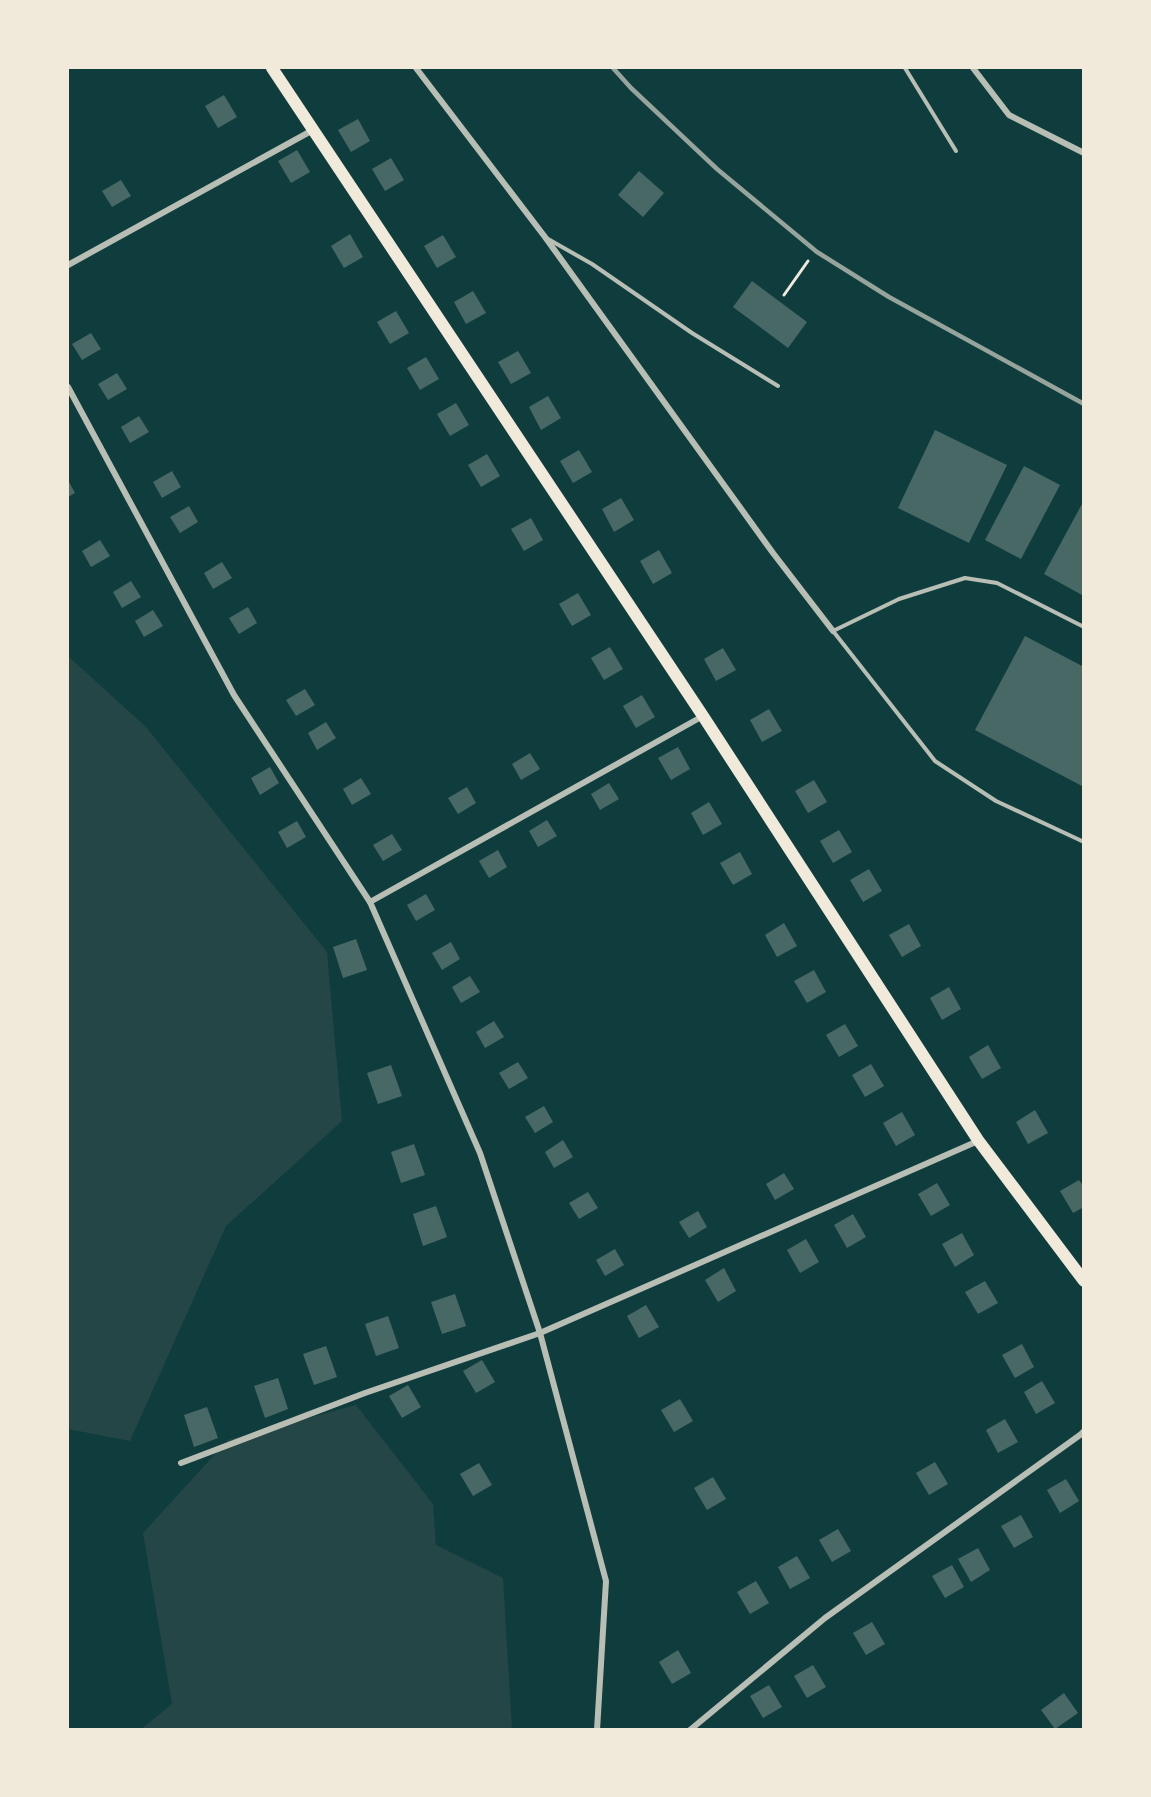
<svg xmlns="http://www.w3.org/2000/svg" width="1151" height="1797" viewBox="0 0 1151 1797" font-family="Arial,sans-serif">
<style>
.green{fill:#244646}
.building{fill:#486865}
.lines{fill:none;stroke-linecap:round;stroke-linejoin:round}
.path{stroke:#f1e9da;stroke-width:3}
.service{stroke:#b8beb3;stroke-width:4}
.minor{stroke:#b8beb3;stroke-width:6}
.primary{stroke:#f1e9da;stroke-width:12}
.rail{stroke:#97a49c;stroke-width:4.5}
</style>
<rect width="100%" height="100%" fill="#0f3d3e"/>
<g class="green">
<polygon points="68,656 146,727 327,952 342,1121 226,1226 130,1441 68,1429"/>
<polygon points="356,1405 433,1504 436,1545 503,1578 512,1729 140,1730 172,1704 143,1533 228,1440"/>
</g>
<g class="building">
<polygon points="224,95 237,117 218,128 205,106"/>
<polygon points="358,119 370,141 351,152 338,130"/>
<polygon points="297,150 310,172 291,183 278,161"/>
<polygon points="391,158 404,180 385,191 372,169"/>
<polygon points="639,171 664,193 643,217 618,195"/>
<polygon points="121,180 131,196 112,207 102,191"/>
<polygon points="350,234 363,257 344,268 331,246"/>
<polygon points="443,235 456,257 437,268 424,246"/>
<polygon points="752,281 807,322 788,348 733,307"/>
<polygon points="473,291 486,313 466,324 454,302"/>
<polygon points="396,311 409,333 390,344 377,322"/>
<polygon points="91,333 101,349 82,360 72,344"/>
<polygon points="518,351 531,373 511,384 498,362"/>
<polygon points="426,357 439,379 420,390 407,368"/>
<polygon points="117,373 127,389 108,400 98,384"/>
<polygon points="548,396 561,418 541,430 529,407"/>
<polygon points="456,403 469,425 450,436 437,414"/>
<polygon points="139,416 149,432 130,443 121,427"/>
<polygon points="935,430 1007,465 969,543 898,508"/>
<polygon points="579,450 592,472 573,483 560,461"/>
<polygon points="487,454 500,476 481,487 468,465"/>
<polygon points="1024,466 1060,485 1021,559 985,540"/>
<polygon points="172,471 181,487 162,498 153,482"/>
<polygon points="68,480 75,493 68,497"/>
<polygon points="621,498 634,520 614,532 602,509"/>
<polygon points="1082,504 1084,505 1082,595 1044,574"/>
<polygon points="189,506 198,522 180,533 170,517"/>
<polygon points="531,518 543,540 524,551 511,529"/>
<polygon points="100,540 110,556 91,567 82,551"/>
<polygon points="659,550 672,573 653,584 640,561"/>
<polygon points="222,562 232,578 213,589 204,573"/>
<polygon points="131,581 141,597 122,608 113,592"/>
<polygon points="578,593 591,615 572,626 559,604"/>
<polygon points="248,607 257,623 239,634 229,618"/>
<polygon points="153,610 163,626 144,637 135,621"/>
<polygon points="1025,636 1084,667 1084,787 975,730"/>
<polygon points="610,647 623,669 604,680 591,658"/>
<polygon points="723,648 736,670 716,681 704,659"/>
<polygon points="305,689 315,705 296,716 286,700"/>
<polygon points="642,695 655,717 636,728 623,706"/>
<polygon points="769,709 782,731 762,742 750,720"/>
<polygon points="326,722 336,738 317,750 308,733"/>
<polygon points="678,747 690,769 671,780 658,758"/>
<polygon points="530,753 540,769 521,780 512,764"/>
<polygon points="270,767 279,783 260,795 251,778"/>
<polygon points="361,778 371,794 352,805 343,789"/>
<polygon points="814,780 827,802 808,813 795,791"/>
<polygon points="609,783 619,799 600,810 591,794"/>
<polygon points="467,787 476,803 458,814 448,798"/>
<polygon points="709,802 722,824 703,835 691,813"/>
<polygon points="547,820 557,836 538,847 529,831"/>
<polygon points="297,821 306,837 287,848 278,832"/>
<polygon points="839,830 852,852 833,863 820,841"/>
<polygon points="392,834 402,850 383,861 373,845"/>
<polygon points="498,850 507,867 489,878 479,861"/>
<polygon points="740,852 752,874 733,885 720,863"/>
<polygon points="869,869 882,891 863,902 850,880"/>
<polygon points="426,894 435,910 416,921 407,905"/>
<polygon points="784,923 797,946 777,957 765,935"/>
<polygon points="909,924 921,946 902,957 889,935"/>
<polygon points="356,939 367,970 343,978 333,947"/>
<polygon points="451,942 460,959 442,970 432,953"/>
<polygon points="814,970 826,992 807,1003 794,981"/>
<polygon points="470,976 480,992 461,1003 452,987"/>
<polygon points="949,987 961,1009 942,1020 930,998"/>
<polygon points="494,1021 504,1037 485,1048 476,1032"/>
<polygon points="845,1024 858,1046 839,1057 826,1035"/>
<polygon points="988,1045 1001,1068 982,1079 969,1057"/>
<polygon points="518,1062 528,1078 509,1089 499,1073"/>
<polygon points="871,1064 884,1086 865,1097 852,1075"/>
<polygon points="391,1065 402,1096 378,1104 367,1073"/>
<polygon points="544,1106 553,1122 535,1133 525,1117"/>
<polygon points="1035,1110 1048,1133 1028,1144 1016,1122"/>
<polygon points="902,1112 915,1135 896,1146 883,1123"/>
<polygon points="563,1140 573,1157 554,1168 545,1152"/>
<polygon points="414,1144 425,1175 401,1183 391,1152"/>
<polygon points="784,1173 794,1189 775,1200 766,1184"/>
<polygon points="1079,1180 1084,1187 1084,1207 1073,1213 1060,1191"/>
<polygon points="937,1183 950,1205 931,1216 918,1194"/>
<polygon points="588,1192 598,1208 579,1219 569,1203"/>
<polygon points="436,1206 447,1237 423,1246 413,1214"/>
<polygon points="698,1211 707,1227 689,1238 679,1222"/>
<polygon points="853,1214 866,1237 847,1248 834,1225"/>
<polygon points="962,1233 974,1255 955,1267 942,1244"/>
<polygon points="806,1239 819,1262 800,1273 787,1250"/>
<polygon points="615,1249 624,1265 605,1276 596,1260"/>
<polygon points="724,1268 736,1291 718,1302 705,1280"/>
<polygon points="985,1281 998,1303 978,1314 965,1292"/>
<polygon points="455,1294 466,1326 442,1334 431,1302"/>
<polygon points="646,1305 659,1327 639,1338 627,1316"/>
<polygon points="388,1316 399,1348 376,1356 365,1324"/>
<polygon points="1022,1344 1034,1367 1015,1378 1002,1355"/>
<polygon points="326,1346 337,1377 314,1385 303,1354"/>
<polygon points="482,1360 495,1382 476,1393 463,1371"/>
<polygon points="278,1378 288,1409 265,1418 254,1386"/>
<polygon points="1042,1381 1055,1403 1036,1414 1024,1392"/>
<polygon points="408,1385 421,1407 402,1418 389,1396"/>
<polygon points="680,1399 693,1421 674,1432 661,1410"/>
<polygon points="207,1407 218,1438 194,1447 184,1415"/>
<polygon points="1005,1419 1018,1442 998,1453 986,1430"/>
<polygon points="935,1462 948,1484 929,1495 916,1473"/>
<polygon points="479,1463 492,1485 473,1496 460,1474"/>
<polygon points="713,1477 726,1499 707,1510 694,1488"/>
<polygon points="1066,1479 1079,1501 1060,1513 1047,1490"/>
<polygon points="1021,1515 1033,1537 1014,1548 1001,1526"/>
<polygon points="838,1529 851,1551 832,1562 819,1540"/>
<polygon points="978,1548 990,1570 971,1582 958,1559"/>
<polygon points="797,1556 810,1578 790,1589 778,1567"/>
<polygon points="952,1565 964,1587 945,1598 932,1576"/>
<polygon points="756,1581 769,1603 750,1614 737,1592"/>
<polygon points="872,1622 885,1644 866,1655 853,1633"/>
<polygon points="678,1650 691,1673 672,1684 659,1662"/>
<polygon points="813,1665 826,1687 807,1698 794,1676"/>
<polygon points="769,1685 782,1707 763,1718 750,1696"/>
<polygon points="1064,1693 1078,1713 1055,1729 1041,1710"/>
</g>
<g class="lines">
<polyline class="path" points="784,295 808,261"/>
<g class="service">
<polyline points="905,68 956,151"/>
<polyline points="548,239 592,264 692,333 778,386"/>
<polyline points="1084,627 997,583 965,578 899,599 833,631 935,761 996,801 1084,842"/>
</g>
<g class="minor">
<polyline points="416,68 545,237 773,553 833,631"/>
<polyline points="973,68 1009,115 1084,153"/>
<polyline points="68,265 313,130"/>
<polyline points="68,387 234,695 370,902 480,1153 540,1333 606,1581 597,1730"/>
<polyline points="370,902 703,716"/>
<polyline points="181,1463 365,1393 540,1333 978,1141"/>
<polyline points="690,1730 825,1618 1080,1435 1084,1431"/>
</g>
<polyline class="primary" points="272,68 703,716 978,1140 1084,1281"/>
<polyline class="rail" points="613,68 631,88 717,169 817,252 889,297 1084,404"/>
</g>
<rect width="1151" height="1797" fill="none" stroke="#f1e9da" stroke-width="138"/>
</svg>
